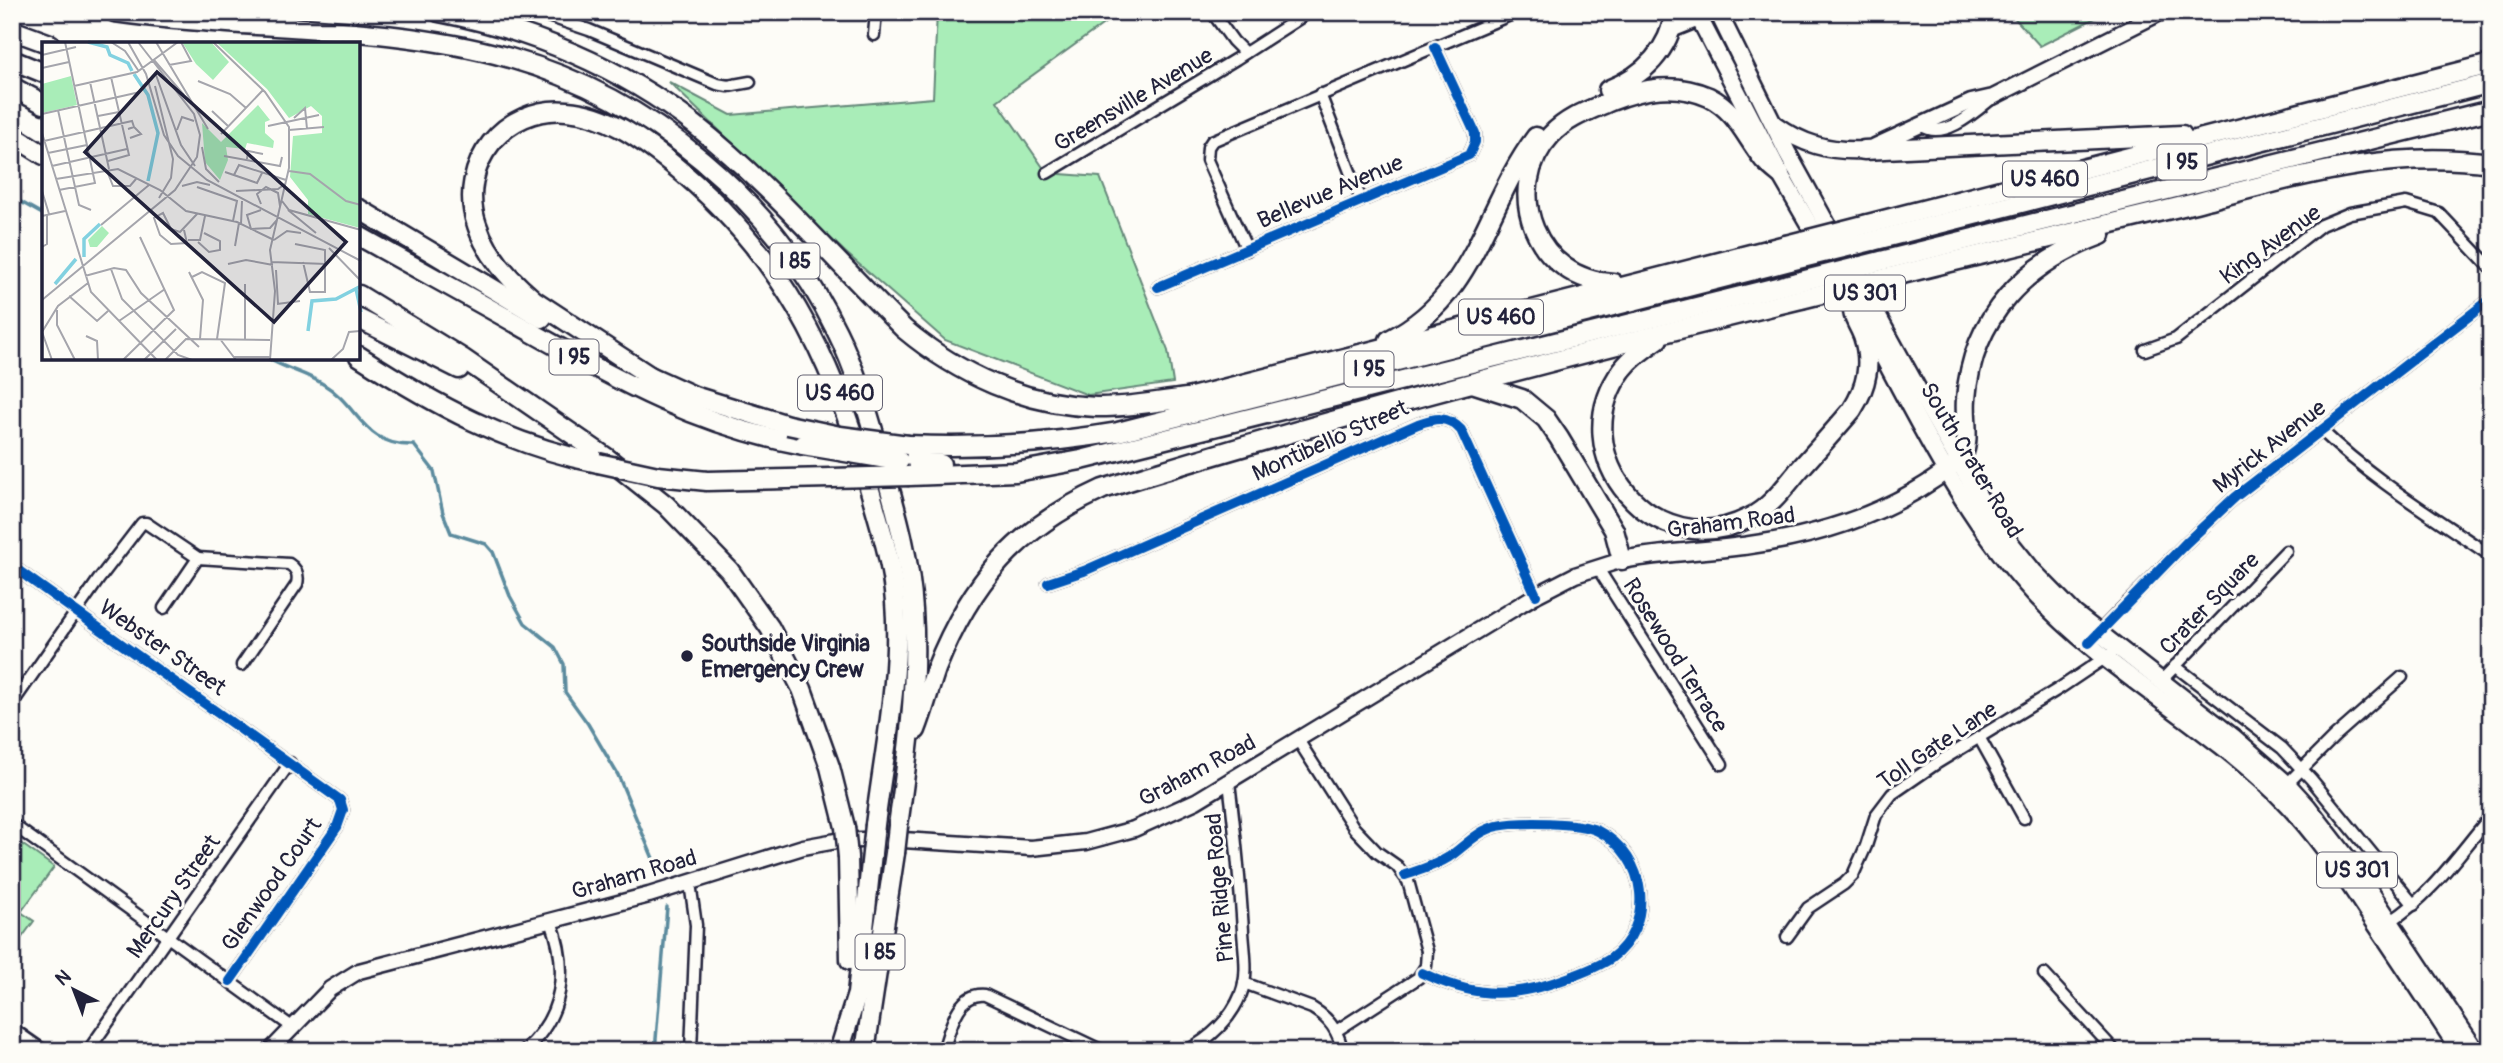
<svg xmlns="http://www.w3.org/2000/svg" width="2503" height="1063" viewBox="0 0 2503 1063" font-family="Pangolin,sans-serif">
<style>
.green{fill:#a9edb8;stroke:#66887a;stroke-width:2}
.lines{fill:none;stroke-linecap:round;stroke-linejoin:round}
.stream{stroke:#5c8b9e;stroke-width:3.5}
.minor-casing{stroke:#22223b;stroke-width:15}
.tertiary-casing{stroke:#22223b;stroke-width:18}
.secondary-casing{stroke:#22223b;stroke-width:19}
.primary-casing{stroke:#22223b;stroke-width:21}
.motorway-casing{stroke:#22223b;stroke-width:23}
.minor{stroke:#fdfcf7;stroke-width:10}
.tertiary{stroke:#fdfcf7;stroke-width:12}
.secondary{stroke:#fdfcf7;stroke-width:14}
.primary{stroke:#fdfcf7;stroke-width:16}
.motorway{stroke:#fdfcf7;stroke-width:18}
.motorway-bridge-casing{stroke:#22223b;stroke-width:23;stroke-linecap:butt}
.motorway-bridge{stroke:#fdfcf7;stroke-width:18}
.cycleway-casing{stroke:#fdfcf7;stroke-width:15}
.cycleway{stroke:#0057b8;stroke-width:10}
.poi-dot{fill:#22223b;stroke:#fdfcf7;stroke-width:2.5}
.labels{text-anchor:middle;stroke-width:6;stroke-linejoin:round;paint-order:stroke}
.shield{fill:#fdfcf7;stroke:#646373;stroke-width:2}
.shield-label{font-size:21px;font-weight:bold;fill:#22223b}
.street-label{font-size:23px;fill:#22223b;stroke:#fdfcf7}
.poi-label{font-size:23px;font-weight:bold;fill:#22223b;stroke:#fdfcf7;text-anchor:start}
.inset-river{fill:none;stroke:#82d1e0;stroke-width:3.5}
.inset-road{fill:none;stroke:#a5a5ac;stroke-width:2}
.view{fill:#22223b;fill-opacity:0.15;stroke:#22223b;stroke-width:3.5}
.inset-edge{fill:none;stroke:#22223b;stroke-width:3.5}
</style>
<rect width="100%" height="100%" fill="#fdfcf7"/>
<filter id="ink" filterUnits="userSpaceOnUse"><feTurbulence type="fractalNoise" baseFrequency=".0143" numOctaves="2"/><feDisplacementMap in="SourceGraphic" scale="14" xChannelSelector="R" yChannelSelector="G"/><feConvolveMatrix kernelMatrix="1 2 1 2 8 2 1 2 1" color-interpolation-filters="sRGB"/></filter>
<g filter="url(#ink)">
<g class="green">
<polygon points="937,12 1120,12 997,101 1047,173 1100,177 1168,351 1173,383 1088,395 945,340 845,252 669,82 731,115 933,98"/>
<polygon points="2009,12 2107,12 2040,46"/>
<polygon points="12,837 54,867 21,912 34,921 12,951"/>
</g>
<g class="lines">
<g class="stream">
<polyline points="12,197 44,215"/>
<path d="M269,359C286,369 306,373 323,384C359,405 363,447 414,445L434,471L443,513L451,533L486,544L493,552L510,596L525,623L555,647L564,664L565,692L588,724L618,775L657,868"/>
<polyline points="655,1051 667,907"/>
</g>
<g class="minor-casing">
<g id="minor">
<polyline points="536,12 589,30 717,84 728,86 750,82"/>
<polyline points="1212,12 1233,41 1245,53"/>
<polyline points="874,35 876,12"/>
<polyline points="1320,94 1361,200"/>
<path d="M1922,126C1944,140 1974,113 1991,99"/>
<polyline points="1047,173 1236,59 1309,12"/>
<polyline points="1247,250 1207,160 1208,147 1212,141 1517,12"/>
<polyline points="1158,287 1469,155 1475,142 1475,133 1435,47"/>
<polyline points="2145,350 2176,339 2321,225 2350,213 2406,203 2439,213 2491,268"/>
<path d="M2322,431C2373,480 2433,516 2491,556"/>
<polyline points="12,566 340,800 343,810 337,827 230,981"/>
<polyline points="1597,567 1722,764"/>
<path d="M1048,583L1084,571L1418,424C1435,418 1447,415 1461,430L1536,595"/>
<path d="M164,608L198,558L289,564C297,569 299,575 297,584L242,665"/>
<polyline points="2096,635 2186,543 2235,497 2491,299"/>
<polyline points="2175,666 2282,748 2311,779 2414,905"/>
<polyline points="2160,682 2286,551"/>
<polyline points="12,704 99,579 142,523 146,523 198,558"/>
<polyline points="1979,737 2024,818"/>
<polyline points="1298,740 1354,828 1377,852 1397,866 1408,881 1427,951 1426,966 1418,978 1336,1031"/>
<polyline points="2285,786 2334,737 2402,677"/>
<polyline points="12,824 292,1027"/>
<path d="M1405,875C1420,870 1435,866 1449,857C1465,846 1478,830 1498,826C1519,821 1579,822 1598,831C1648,856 1656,926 1610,959C1594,969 1574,976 1556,982C1504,999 1472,996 1422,973"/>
<polyline points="690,883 696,925 691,1051"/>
<path d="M2391,921C2432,895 2459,853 2491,816"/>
<polyline points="1787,937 1808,908 1844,884 1853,875 1866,846 1876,815 1892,794 1937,763 2060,688 2118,649"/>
<polyline points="2044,974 2115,1051"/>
<path d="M1244,983L1312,1008C1329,1018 1339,1031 1342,1051"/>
<polyline points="88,1051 290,763"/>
<path d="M524,1051C564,1016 569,969 551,921"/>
<path d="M943,1051C950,1030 957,992 985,995L1103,1051"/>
<path d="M1186,1051C1210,1039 1231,1019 1241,994C1249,974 1244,951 1243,931C1240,881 1235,831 1229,782"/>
</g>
</g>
<g class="tertiary-casing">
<polyline id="tertiary" points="12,1030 42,1051"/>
</g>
<g class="secondary-casing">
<g id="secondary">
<polyline points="1875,146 1971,102 1993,97 2162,12"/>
<polyline points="270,1051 330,989 359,971 649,895 803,847 836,841 887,839 1031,848 1086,842 1134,829 1196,801 1536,595 1575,575 1622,560"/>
</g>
</g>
<g class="primary-casing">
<g id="primary">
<polyline points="1696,12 1780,174 1843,283"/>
<polyline points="1718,12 1787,152 1921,395 1979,497 2008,540 2033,571 2075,614 2233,737 2287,784 2307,806 2351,863 2476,1051"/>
<path d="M1774,124C1802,144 1829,152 1864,150"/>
<path d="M1861,315C1913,410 1960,513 2034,593C2105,670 2200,720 2275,792C2313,829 2341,871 2369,914C2400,959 2430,1005 2460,1051"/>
<path d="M1622,560C1665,552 1708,551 1750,545C1824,535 1895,511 1954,465"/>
</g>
</g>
<g class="motorway-casing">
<g id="motorway">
<path d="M115,12C246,31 382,22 510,58C651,98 773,200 837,332C858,374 870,420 883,465C897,513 910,560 913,610C918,682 908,755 898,826"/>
<path d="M439,12C531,30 621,67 695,125C771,185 835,261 904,329C958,374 1025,405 1096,407C1127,408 1158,401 1188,398"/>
<polyline points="1671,28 1711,12"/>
<polyline points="12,30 50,44"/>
<polyline points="12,60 44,73"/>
<polyline points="12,87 44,104"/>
<path d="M1608,90C1643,76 1669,51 1675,12"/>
<polyline points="12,135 44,155"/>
<polyline points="1864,150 2182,135"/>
<polyline points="359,209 542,318"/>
<polyline points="1868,224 2491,64"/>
<path d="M359,236C414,267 470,297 526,329C619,381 696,425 803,445"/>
<polyline points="1872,241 2491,83"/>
<polyline points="1881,261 2491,110"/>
<path d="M1886,278C1986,253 2086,229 2187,205C2291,179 2382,148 2491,163"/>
<path d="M1613,283C1537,281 1500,190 1551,135C1568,117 1590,110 1611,101C1644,88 1675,82 1709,97C1737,111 1746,138 1764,160C1769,165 1775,170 1780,174"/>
<polyline points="359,295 462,358 607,458 666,505 729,570 770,628 802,689 830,767 845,827"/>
<polyline points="359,319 459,369"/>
<path d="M1658,339C1645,348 1632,357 1622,370C1560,455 1656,566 1749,518C1770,508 1784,488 1799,470C1817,450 1835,430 1852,410C1867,386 1872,363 1863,336C1856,318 1852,321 1853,299"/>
<path d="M1389,340C1478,295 1482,209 1536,137"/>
<path d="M359,356C435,405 508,445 598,463"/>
<polyline points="643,373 694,396 788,425"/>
<path d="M653,378L534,300C510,280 486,254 477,225C456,165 505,105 567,111C607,114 641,139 671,163C780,251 832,355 869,487C880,525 892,562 895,602C901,675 884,752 875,825"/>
<polyline points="1472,383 1522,399 1546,419 1559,438 1614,530 1622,560"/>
<polyline points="1176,401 1786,245"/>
<path d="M908,445C979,448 1048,444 1118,432L1790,261"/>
<polyline points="899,461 941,464"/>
<path d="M1959,462C1972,444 1964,420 1966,399C1972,316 2026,263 2101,235"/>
<polyline points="909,476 1016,472 1081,460 1797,282"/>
<polyline points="707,481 831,478"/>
<path d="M916,730C924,710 929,689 936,669C971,581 1017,528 1103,489C1333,417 1567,356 1801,299"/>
<polyline points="848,857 850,960"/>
<polyline points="841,1045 857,994 872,853"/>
<polyline points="865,1051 895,853"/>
</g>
</g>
<use href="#minor" class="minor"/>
<use href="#tertiary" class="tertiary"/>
<use href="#secondary" class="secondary"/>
<use href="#primary" class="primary"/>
<use href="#motorway" class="motorway"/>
<g class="motorway-bridge-casing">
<g id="motorway-bridge">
<polyline points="1786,245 1868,224"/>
<polyline points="1790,261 1872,241"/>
<polyline points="1797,282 1881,261"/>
<polyline points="1801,299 1886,278"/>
<polyline points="788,425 840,436 908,445"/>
<polyline points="803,445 899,461"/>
<polyline points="598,463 658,476 707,481"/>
<polyline points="831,478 909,476"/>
<polyline points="845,827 848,857"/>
<polyline points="872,853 875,825"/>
<polyline points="895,853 898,826"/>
</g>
</g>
<use href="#motorway-bridge" class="motorway-bridge"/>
<g class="cycleway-casing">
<g id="cycleway">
<polyline points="1158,287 1469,155 1475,142 1475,133 1435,47"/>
<polyline points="12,566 340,800 343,810 337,827 230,981"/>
<path d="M1048,583L1084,571L1418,424C1435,418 1447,415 1461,430L1536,595"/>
<polyline points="2089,643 2186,543 2235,497 2491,299"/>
<path d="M1405,875C1420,870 1435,866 1449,857C1465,846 1478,830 1498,826C1519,821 1579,822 1598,831C1648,856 1656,926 1610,959C1594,969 1574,976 1556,982C1504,999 1472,996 1422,973"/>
</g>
</g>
<use href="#cycleway" class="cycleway"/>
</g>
</g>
<circle class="poi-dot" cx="687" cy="656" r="7"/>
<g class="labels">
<g class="shield">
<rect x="2157.5" y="144.5" width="49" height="35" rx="5"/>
<rect x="2003" y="161.5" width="84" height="35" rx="5"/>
<rect x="770.5" y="243.5" width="49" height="35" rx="5"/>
<rect x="1825" y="275.5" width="80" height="35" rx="5"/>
<rect x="1459" y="299.5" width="84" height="35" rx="5"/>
<rect x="549.5" y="339.5" width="49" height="35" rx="5"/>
<rect x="1344.5" y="351.5" width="49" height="35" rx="5"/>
<rect x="798" y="375.5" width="84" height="35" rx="5"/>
<rect x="2317" y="852.5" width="80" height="35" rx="5"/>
<rect x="855.5" y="934.5" width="49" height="35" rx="5"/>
</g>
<g class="shield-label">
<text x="2182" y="169">I 95</text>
<text x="2045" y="186">US 460</text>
<text x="795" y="268">I 85</text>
<text x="1865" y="300">US 301</text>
<text x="1501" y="324">US 460</text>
<text x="574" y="364">I 95</text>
<text x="1369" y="376">I 95</text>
<text x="840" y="400">US 460</text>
<text x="2357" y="877">US 301</text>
<text x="880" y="959">I 85</text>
</g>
<g class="street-label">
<text transform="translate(1133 99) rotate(-31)" y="8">Greensville Avenue</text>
<text transform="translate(1330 191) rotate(-23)" y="8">Bellevue Avenue</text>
<text transform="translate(2270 244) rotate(-36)" y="8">King Avenue</text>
<text transform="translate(1330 440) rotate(-24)" y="8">Montibello Street</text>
<text transform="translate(2269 446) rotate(-38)" y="8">Myrick Avenue</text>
<text transform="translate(1972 460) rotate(59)" y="8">South Crater Road</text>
<text transform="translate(1731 522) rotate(-7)" y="8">Graham Road</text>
<text transform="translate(2209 603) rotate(-46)" y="8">Crater Square</text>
<text transform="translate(163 647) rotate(35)" y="8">Webster Street</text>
<text transform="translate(1676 655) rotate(58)" y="8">Rosewood Terrace</text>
<text transform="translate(1937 745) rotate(-34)" y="8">Toll Gate Lane</text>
<text transform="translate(1197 770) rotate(-28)" y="8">Graham Road</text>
<text transform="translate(634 874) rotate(-16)" y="8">Graham Road</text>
<text transform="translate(271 884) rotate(-55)" y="8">Glenwood Court</text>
<text transform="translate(1219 888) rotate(-95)" y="8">Pine Ridge Road</text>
<text transform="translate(173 896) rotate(-55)" y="8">Mercury Street</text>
</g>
<g class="poi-label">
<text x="701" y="651">Southside Virginia<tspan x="701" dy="26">Emergency Crew</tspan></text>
</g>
</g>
<g transform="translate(42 42)">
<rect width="318" height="318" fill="#fdfcf7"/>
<path d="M140,0H169L187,20L171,38L154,22ZM174,0H318V186L266,172V158L248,135L251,94L280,91V74L269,64L247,76L225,47ZM29,34L35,63L0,71V42ZM216,63L228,78L223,80V91L232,99L231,106L205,101L203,107L184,105L186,118L178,138L163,120L160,81L179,100ZM60,184L67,191L55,205H48L46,198Z" fill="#a9edb8"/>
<path class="inset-river" d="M46,0L65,5L68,13L86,21L90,29M92,32L106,53L116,91L106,139M42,215V197L58,182M13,242L34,217M314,247L319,270M266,289L270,259L294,257L319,244"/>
<path class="inset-road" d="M69,0L83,9L96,28M86,0L104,32L122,93L136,114L165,138L319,219M114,0L166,87M171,0L223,50L247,85V126L228,208L233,249L228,318M0,13L34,5M112,18L142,53M127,23L149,19L139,0M0,26L27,20M114,33L139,103L153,124M156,39L188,52L204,66M48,40L67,127M32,44L95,30L136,0M113,44L131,117L129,136L117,156M16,68L37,163L49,168M170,69L186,84M0,72L98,50M56,74L77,70M252,76L263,66L265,87M226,84L277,73M86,87L92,85L99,92L88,96M135,88L140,75L152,79M247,88L282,85M0,91L49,250L115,318M179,92L221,48M2,99L90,79L92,85M160,105L164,127L177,140M6,111L45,103M182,114L238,124L240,115M205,117L206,109L221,112M66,119L87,113L69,35M10,124L85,107M65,129L71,144H88L94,137M247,129L268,132L304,159L319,163M183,130L215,141L220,131M192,133L197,123L244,138M14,137L76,127L118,148L144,169L195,180L232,198M140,144L155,140L168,143M155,145L195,159L191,179M17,148L53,141L23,0M0,149L7,172M194,149L236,147L243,142M240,159L247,168L319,188M219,162L215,152L224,145L236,151L238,164M219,168L205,173L209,187L228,186L235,178M246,168L274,191M0,174L23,169M199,182L200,159M59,183L107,143M142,188L145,201L129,202L118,193L112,176L121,171L129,187L138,190L155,172M146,198H158L163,174M232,198L245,189L259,191M156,200L167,210L178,208V199L162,191M253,202L283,208V250H268L261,220M193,204L197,181M0,205L5,202V173M287,206L319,239M229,220L285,222M186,222L204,218L231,223M69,227L80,257L136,313L150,318M234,228L236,262M147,230L161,258L158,297M43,234L72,226L84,228L99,251L157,305M150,235L160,230L183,241L175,297M27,254L55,279L66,269M0,258L133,148L155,115L158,93L152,72L96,0M235,262L258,259M15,268V283L33,318M77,279L123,247M0,290L16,264L46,241M0,290L10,318M44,294L55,299L56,318M178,297L194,318M203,298V242M191,315H228M81,318L132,268L98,195M102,318L134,287M123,318L144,297L228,298M289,318L301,307L307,290L318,289"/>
<path class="view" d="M115,30L304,200L232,280L43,110Z"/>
<rect width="318" height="318" class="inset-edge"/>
</g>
<rect width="2503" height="1063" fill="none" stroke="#fdfcf7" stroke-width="42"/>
<rect x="21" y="21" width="2461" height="1021" fill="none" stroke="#22223b" stroke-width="2.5" filter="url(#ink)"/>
<g transform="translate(74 990) rotate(318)" stroke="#fdfcf7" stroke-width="5" paint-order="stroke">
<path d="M0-5L12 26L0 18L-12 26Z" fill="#22223b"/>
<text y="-10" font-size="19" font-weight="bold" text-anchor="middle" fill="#22223b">N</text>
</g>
</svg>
